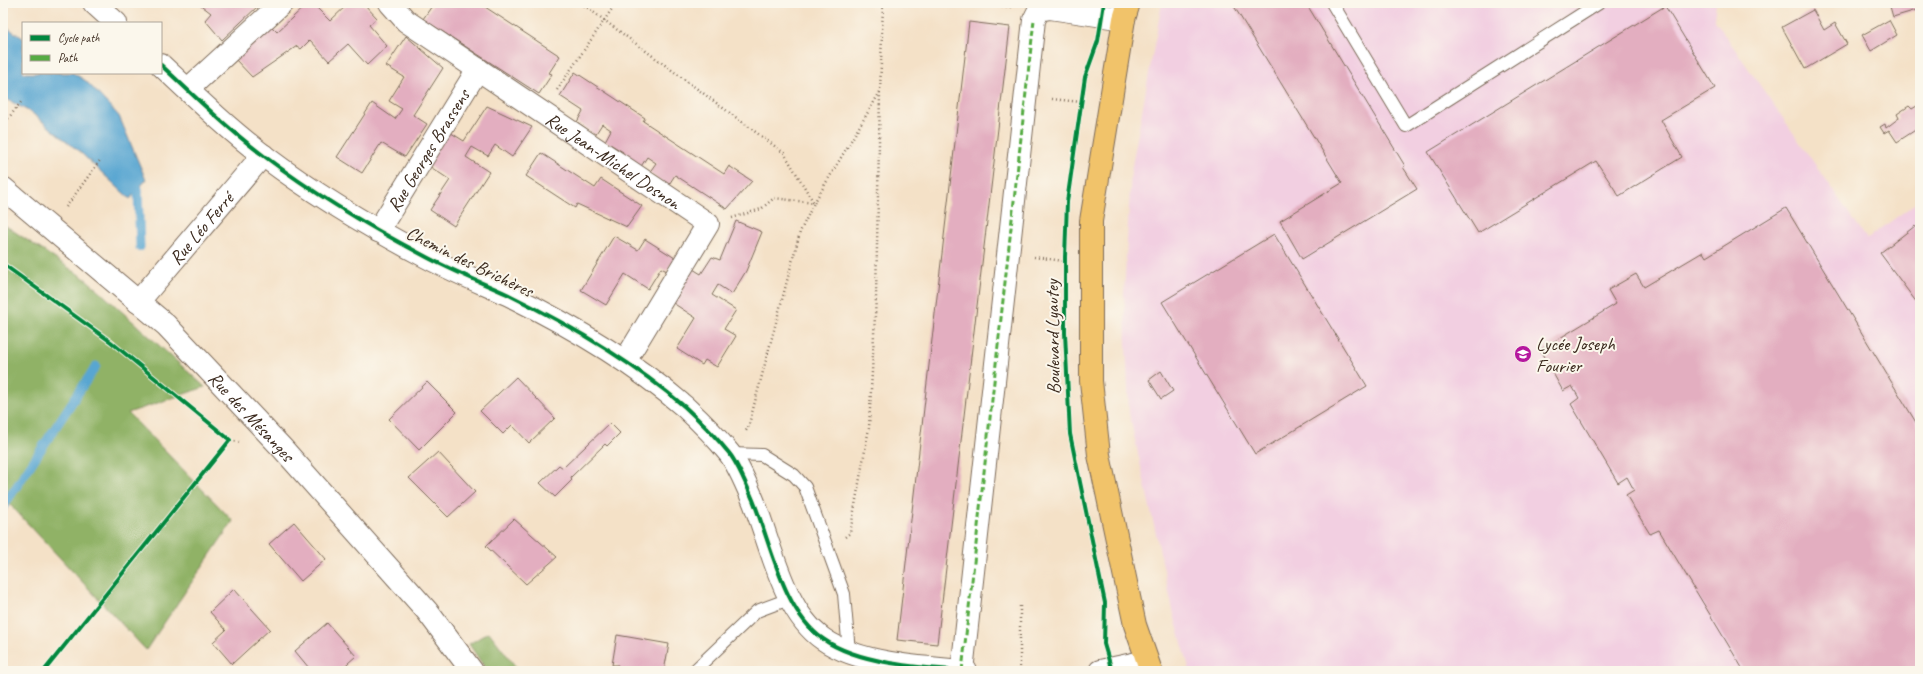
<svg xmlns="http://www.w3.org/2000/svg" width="1923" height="674" viewBox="0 0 1923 674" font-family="Caveat,sans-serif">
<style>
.built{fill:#f2cfe1}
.forest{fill:#90b266;stroke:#666e42}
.water{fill:#58a6d1;stroke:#4a6878}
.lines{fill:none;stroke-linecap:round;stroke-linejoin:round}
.stream{stroke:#58a6d1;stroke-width:9}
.building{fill:#e3aec0}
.lane-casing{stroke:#7c6a59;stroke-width:14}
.street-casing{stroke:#7c6a59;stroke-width:24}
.primary-casing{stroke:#7c6a59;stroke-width:24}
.path{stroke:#7c6a59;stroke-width:2.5;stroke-dasharray:1 3;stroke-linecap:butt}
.lane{stroke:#fff;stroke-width:12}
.street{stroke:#fff;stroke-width:22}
.primary{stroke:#f1c36a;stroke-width:22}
.quiet{stroke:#55ab43;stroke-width:3;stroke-dasharray:6 3;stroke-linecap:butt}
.cycleway-casing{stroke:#fbf7ec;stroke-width:6}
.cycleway{stroke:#00873e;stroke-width:4}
.labels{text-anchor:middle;stroke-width:4;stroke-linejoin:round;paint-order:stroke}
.street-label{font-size:19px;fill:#3b2a1e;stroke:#fbf7ec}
.poi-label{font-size:19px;fill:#3b2a1e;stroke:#fbf7ec;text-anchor:start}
</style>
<rect width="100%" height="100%" fill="#fbf7ec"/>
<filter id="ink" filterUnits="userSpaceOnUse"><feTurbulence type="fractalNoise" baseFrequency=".025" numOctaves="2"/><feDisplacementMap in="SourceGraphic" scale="8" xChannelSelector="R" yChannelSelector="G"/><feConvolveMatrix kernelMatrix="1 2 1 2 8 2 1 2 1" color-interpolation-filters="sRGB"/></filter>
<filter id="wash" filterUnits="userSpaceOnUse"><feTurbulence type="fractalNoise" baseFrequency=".012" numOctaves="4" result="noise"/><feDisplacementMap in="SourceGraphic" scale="16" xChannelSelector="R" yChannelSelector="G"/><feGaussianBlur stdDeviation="0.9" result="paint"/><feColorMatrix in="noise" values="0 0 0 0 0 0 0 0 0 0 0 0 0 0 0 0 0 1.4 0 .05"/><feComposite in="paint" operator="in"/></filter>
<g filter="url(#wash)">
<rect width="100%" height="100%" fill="#f4e1c7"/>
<polygon class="built" points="1162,3 1716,3 1714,19 1867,239 1920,200 1920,671 1190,671 1174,615 1129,413 1124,294 1131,171"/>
<g class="forest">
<polygon points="3,224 87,280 205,387 128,413 233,521 146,650 3,497"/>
<polygon points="489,632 519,671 487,671 469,644"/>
</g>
<polygon class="water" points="3,25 23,38 23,73 73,73 86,81 119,116 146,180 130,199 81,153 32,113 3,97"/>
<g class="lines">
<g class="stream">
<polyline points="130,180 138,190 140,247"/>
<polyline points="3,507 96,366"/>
</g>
</g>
<g id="blocks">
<g class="building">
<polygon points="198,3 255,3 258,6 222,40 205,20 211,13"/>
<polygon points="308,3 312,3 330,21 349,3 363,3 377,18 369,25 387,46 367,65 348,44 329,61 310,40 301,49 297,46 252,77 234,58 270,25 277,32"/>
<polygon points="434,3 479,3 560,56 549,73 552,74 539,94 423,19"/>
<polygon points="1232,3 1306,3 1405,166 1403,167 1417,189 1302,259 1280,221 1342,183"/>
<polygon points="1889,3 1920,3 1920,9 1893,17"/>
<polygon points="1665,6 1715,88 1661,120 1682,157 1619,196 1596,161 1478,233 1428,152"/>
<polygon points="1813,10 1824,30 1835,23 1847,44 1805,69 1782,27"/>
<polygon points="1889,20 1897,35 1871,51 1862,35"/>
<polygon points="969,22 1010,27 937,644 897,640"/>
<polygon points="406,36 443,68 413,115 427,124 405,157 381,143 362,173 337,157 372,103 395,119 402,109 389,101 404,77 386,66"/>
<polygon points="575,72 645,118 643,121 724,174 729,166 752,181 727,209 675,175 668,186 649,173 656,163 647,157 640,168 621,156 623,152 605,141 611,130 602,124 595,135 577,122 583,111 560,96"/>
<polygon points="1920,104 1920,127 1897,142 1889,130 1884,133 1880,127 1885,124 1886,128 1899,118 1897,114 1909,106 1912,109"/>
<polygon points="487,106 532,127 512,157 495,145 488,156 472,147 466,157 489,172 454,226 430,210 450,180 426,164 448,131 464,141"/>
<polygon points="541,153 595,188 601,179 642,206 627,227 577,204 575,208 526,176"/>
<polygon points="1786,208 1920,429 1920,671 1744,671 1659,530 1650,534 1626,495 1634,490 1627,477 1618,483 1571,404 1579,398 1572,386 1563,391 1540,350 1616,304 1608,290 1636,274 1644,287 1703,252 1706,257"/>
<polygon points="736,221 762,232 746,271 732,294 718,285 712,295 736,310 724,329 736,336 717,367 705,360 702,365 677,349 696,318 673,303 685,283 680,279 688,266 701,274 712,257 720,260"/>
<polygon points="1915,226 1920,233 1920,307 1880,253"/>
<polygon points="1274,234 1367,386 1255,454 1162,302"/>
<polygon points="614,236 638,250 645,239 675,258 667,271 661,268 648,289 625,274 606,305 581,290"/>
<polygon points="1161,371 1173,391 1161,399 1149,380"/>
<polygon points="516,377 555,418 529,443 512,425 503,434 480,411"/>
<polygon points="427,382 457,412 419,450 389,419"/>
<polygon points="610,423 620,433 607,446 605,444 571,477 572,480 555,497 540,483 559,465 563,468"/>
<polygon points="438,452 475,492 448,517 409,478"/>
<polygon points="514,519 557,557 526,584 486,546"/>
<polygon points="294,522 326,559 301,581 269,544"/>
<polygon points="234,589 270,629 232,664 213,642 226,630 210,612"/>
<polygon points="327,623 356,656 339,671 305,671 309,668 295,651"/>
<polygon points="617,635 669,644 664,671 618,671 618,665 612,665"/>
</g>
</g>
</g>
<g filter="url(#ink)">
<use href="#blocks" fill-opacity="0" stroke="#7c6a59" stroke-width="1"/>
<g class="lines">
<g class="lane-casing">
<g id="lane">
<polyline points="1332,3 1406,126 1599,3"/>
<polyline points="730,454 762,455 794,475 805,487 844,594 849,652"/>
<polyline points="694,671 757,611 789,599"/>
</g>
</g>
<g class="street-casing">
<g id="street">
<polyline points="94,3 116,23"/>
<path id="s1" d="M390,3L406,21L708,224L625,361"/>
<path d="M161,65C194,96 228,129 264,156C313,193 366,225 421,254C448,269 478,281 507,294C570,325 632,361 685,407C699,420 717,438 729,453C738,464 747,486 753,500C771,544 783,611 823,639C858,664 924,668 966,671"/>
<polyline points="188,89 282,3"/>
<path id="s2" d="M3,188L166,325L283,449L427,611L472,671"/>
<path id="s3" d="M378,231L478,69"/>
<path id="s4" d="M138,302L263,155"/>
<polyline points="962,671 1034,20 1039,10 1050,8 1124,19"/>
<polyline points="1100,671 1147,661"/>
</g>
</g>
<g class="primary-casing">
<polyline id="primary" points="1129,3 1124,19 1091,221 1091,381 1099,455 1135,625 1151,671"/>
</g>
<g class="path">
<polyline points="581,3 784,153 814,203 800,232 748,428 745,432"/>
<polyline points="978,3 1011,7"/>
<polyline points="557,90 616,3"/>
<polyline points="1052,99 1081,102"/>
<polyline points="3,125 22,101"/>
<polyline points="66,207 101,159"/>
<polyline points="732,218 761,209 774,198 814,203 880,92 883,3"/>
<polyline points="1034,257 1064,261"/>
<polyline points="3,264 111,342 230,440 239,442"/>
<polyline points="845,537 850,533 869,428 876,297 880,92"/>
<polyline points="1020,671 1020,605"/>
</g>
<use href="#lane" class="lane"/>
<use href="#street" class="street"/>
<use href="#primary" class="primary"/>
<polyline class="quiet" points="962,671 1034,20"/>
<g class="cycleway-casing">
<g id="cycleway">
<polyline points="1104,3 1098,41 1085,77 1067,202 1065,257 1065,333 1070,434 1105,603 1104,644 1112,671"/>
<path d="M161,65C194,96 228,129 264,156C313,193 366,225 421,254C448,269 478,281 507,294C570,325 632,361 685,407C699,420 717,438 729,453C738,464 747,486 753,500C771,544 783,611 823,639C858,664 924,668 966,671"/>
<polyline points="3,264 111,342 230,440 44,671"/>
</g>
</g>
<use href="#cycleway" class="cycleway"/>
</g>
</g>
<defs>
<g id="school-disc" transform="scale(0.9)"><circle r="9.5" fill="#b5179e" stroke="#fbf7ec"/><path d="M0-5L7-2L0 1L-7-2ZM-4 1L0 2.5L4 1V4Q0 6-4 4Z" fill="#fff"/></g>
</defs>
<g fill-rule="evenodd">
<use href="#school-disc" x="1523" y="354"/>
</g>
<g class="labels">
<g class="street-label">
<text dy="7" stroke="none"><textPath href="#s3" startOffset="95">Rue Georges Brassens</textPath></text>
<text dy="7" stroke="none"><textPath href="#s1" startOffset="274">Rue Jean-Michel Dosnon</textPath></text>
<text dy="7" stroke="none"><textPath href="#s4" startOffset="97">Rue Léo Ferré</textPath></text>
<text transform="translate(470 261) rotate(26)" y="7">Chemin des Brichères</text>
<text transform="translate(1052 337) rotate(-91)" y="7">Boulevard Lyautey</text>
<text dy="7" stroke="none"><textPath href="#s2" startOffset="338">Rue des Mésanges</textPath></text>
</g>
<g class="poi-label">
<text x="1536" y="350">Lycée Joseph<tspan x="1536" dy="22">Fourier</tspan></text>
</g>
</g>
<rect width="1923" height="674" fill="none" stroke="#fbf7ec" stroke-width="16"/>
<rect x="22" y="22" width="140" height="52" fill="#fbf7ec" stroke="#aea59a"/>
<rect x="30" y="35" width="20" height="6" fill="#00873e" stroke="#aea59a"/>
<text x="58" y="42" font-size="12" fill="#3b2a1e">Cycle path</text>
<rect x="30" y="55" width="20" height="6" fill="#55ab43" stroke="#aea59a"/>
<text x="58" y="62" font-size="12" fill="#3b2a1e">Path</text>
</svg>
